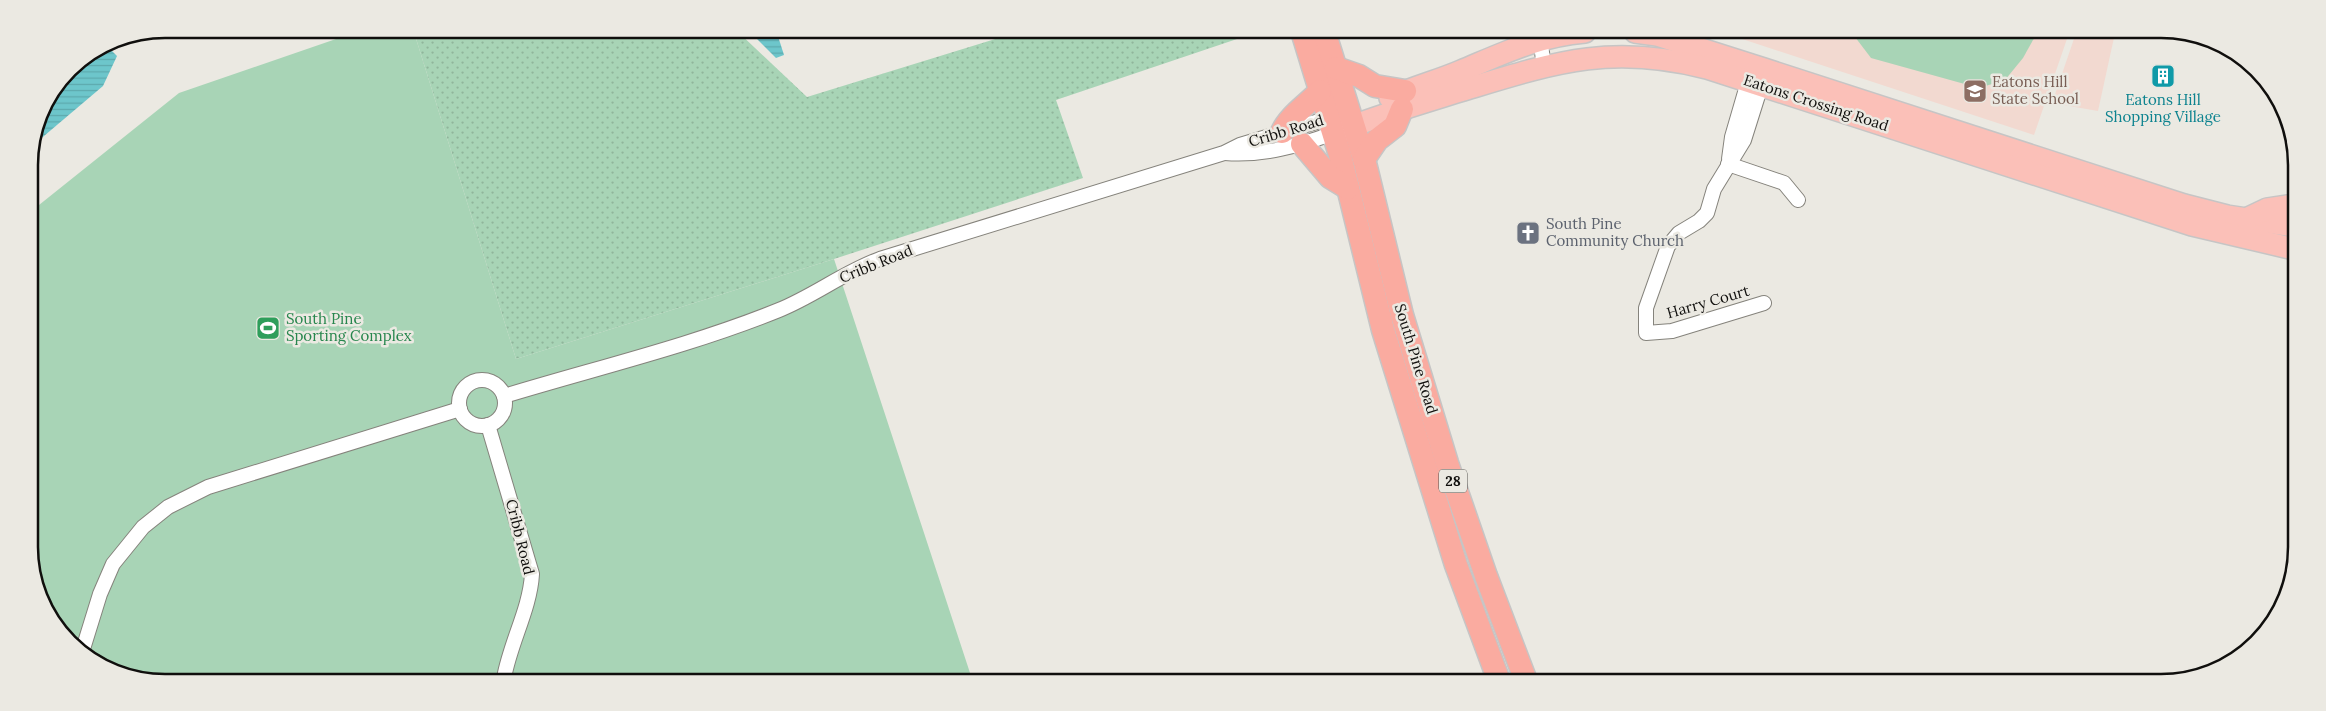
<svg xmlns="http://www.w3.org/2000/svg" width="2326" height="711" viewBox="0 0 2326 711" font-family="Lora,serif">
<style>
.education{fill:#f2d9d0}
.grass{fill:url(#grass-dots)}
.park{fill:#a8d4b6}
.water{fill:url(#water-rules)}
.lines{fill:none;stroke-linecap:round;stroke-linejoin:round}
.minor-casing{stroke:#85837c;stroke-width:16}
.primary-casing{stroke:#c6c5c5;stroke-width:24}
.trunk-casing{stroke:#c6c5c5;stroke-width:25}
.minor{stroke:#fff;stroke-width:14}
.primary{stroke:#fbc0b8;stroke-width:21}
.trunk{stroke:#faaba0;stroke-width:22}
.labels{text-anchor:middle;stroke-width:5;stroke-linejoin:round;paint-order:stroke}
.shield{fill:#ebe9e2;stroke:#52504d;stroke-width:1}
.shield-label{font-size:14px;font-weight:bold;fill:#100f0d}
.education-label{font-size:15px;fill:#785e54;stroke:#ebe9e2;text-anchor:start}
.culture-label{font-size:15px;fill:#0d838f;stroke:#ebe9e2}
.street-label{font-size:15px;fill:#100f0d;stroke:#ebe9e2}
.worship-label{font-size:15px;fill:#5b616d;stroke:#ebe9e2;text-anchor:start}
.leisure-label{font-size:15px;fill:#27864d;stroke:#ebe9e2;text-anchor:start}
.rim{fill:none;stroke:#100f0d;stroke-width:2.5}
</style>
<defs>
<pattern id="grass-dots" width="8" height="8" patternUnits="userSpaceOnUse" patternTransform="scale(1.25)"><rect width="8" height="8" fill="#a8d4b6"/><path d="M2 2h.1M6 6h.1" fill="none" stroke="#90b59b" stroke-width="1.8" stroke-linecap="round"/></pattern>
<pattern id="water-rules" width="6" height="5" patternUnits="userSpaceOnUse" patternTransform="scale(1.25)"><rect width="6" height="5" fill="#6dc6cb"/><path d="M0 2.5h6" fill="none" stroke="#5da9ad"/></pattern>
</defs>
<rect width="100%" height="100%" fill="#ebe9e2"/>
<g class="education">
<polygon points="1721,32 2069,33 2034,135"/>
<polygon points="2076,33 2115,33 2098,111 2052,103"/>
</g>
<polygon class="grass" points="413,29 736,30 807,97 1021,31 1235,31 1237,39 1056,100 1083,178 834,259 516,359"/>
<g class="park">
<polygon points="365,29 413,29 516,359 834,259 972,679 130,678 63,636 31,573 29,213 179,93"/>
<polygon points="1852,33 2037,33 2023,58 2005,80 1979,88 1871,58"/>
</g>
<g class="water">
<polygon points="748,30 776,30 784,55 776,58"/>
<polygon points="111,50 117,56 103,86 31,147 39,112 69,68 94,52"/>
</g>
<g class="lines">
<g class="minor-casing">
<g id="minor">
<polyline points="1539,32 1544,66"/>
<polyline points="1761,86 1744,140 1714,189 1707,213 1699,221 1679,233 1668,246 1646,308 1646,333 1672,331 1764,303"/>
<path d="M1225,153C1263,156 1298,146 1334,133"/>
<polyline points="1729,159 1732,137 1748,82"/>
<polyline points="1728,164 1784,183 1798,200"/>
<circle cx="482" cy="403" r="23"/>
<path d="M504,396C596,368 690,346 779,310C814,296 844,272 880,259L1224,153L1240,145L1329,118"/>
<path d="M488,425L532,574C530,609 510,643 504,678"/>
<polyline points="83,649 100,594 113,564 143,527 168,507 208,487 460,409"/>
</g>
</g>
<g class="primary-casing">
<g id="primary">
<polyline points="1635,32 1657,35 1764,69 2184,205 2227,216 2294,226"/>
<path d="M1390,98C1413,87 1438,81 1461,71C1504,53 1538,36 1585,32"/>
<path d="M1337,132C1377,116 1419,104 1460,91C1553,63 1609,43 1707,68L2192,225L2294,249"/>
<polyline points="2246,219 2267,209 2294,205"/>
</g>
</g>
<g class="trunk-casing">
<g id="trunk">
<polyline points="1302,31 1340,155 1383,330 1456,565 1499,681"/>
<polyline points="1324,31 1364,159 1402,315 1447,463 1486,576 1526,681"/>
<polyline points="1336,68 1359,76 1375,86 1405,91"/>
<path d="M1282,132C1290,115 1307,105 1320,91"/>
<polyline points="1302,144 1330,177 1348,188"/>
<polyline points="1364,159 1377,140 1395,126 1402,109"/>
</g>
</g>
<use href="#minor" class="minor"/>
<use href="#primary" class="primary"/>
<use href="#trunk" class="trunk"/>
</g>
<defs>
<g id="building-square" transform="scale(1.25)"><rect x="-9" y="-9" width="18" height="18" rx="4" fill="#0f9aa8" stroke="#ebe9e2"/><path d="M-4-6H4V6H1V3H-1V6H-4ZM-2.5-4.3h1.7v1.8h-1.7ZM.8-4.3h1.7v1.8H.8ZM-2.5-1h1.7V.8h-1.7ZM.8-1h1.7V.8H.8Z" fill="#fff"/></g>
<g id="school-square" transform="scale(1.25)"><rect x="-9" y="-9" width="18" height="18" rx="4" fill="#8d6e63" stroke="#ebe9e2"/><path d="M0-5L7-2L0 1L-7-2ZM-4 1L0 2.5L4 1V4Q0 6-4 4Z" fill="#fff"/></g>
<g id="church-square" transform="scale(1.25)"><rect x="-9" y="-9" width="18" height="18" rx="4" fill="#6b7280" stroke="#ebe9e2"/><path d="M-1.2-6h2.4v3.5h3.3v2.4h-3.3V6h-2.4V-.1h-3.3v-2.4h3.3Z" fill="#fff"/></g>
<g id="stadium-square" transform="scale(1.25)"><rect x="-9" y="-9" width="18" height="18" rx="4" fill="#2e9e5b" stroke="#ebe9e2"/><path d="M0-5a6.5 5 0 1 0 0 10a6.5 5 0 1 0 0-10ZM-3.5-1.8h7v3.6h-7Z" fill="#fff"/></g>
</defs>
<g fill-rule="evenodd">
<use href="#building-square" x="2163" y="76"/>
<use href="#school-square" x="1975" y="91"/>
<use href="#church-square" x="1528" y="233"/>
<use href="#stadium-square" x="268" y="328"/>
</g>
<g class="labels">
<rect class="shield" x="1439" y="469.5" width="28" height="23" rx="4"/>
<g class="shield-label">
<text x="1453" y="486">28</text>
</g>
<g class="education-label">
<text x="1992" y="87">Eatons Hill<tspan x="1992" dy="17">State School</tspan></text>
</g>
<g class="culture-label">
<text x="2163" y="105">Eatons Hill<tspan x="2163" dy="17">Shopping Village</tspan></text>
</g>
<g class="street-label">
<text transform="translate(1816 103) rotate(18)" y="5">Eatons Crossing Road</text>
<text transform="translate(1286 131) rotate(-17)" y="5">Cribb Road</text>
<text transform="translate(876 264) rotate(-22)" y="5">Cribb Road</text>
<text transform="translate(1708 302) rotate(-16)" y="5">Harry Court</text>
<text transform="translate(1416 359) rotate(73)" y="5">South Pine Road</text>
<text transform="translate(520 537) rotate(76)" y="5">Cribb Road</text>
</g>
<g class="worship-label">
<text x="1546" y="229">South Pine<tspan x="1546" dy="17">Community Church</tspan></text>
</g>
<g class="leisure-label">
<text x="286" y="324">South Pine<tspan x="286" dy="17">Sporting Complex</tspan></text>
</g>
</g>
<path d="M0 0H2326V711H0ZM165 38H2161A127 127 0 0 1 2288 165V547A127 127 0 0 1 2161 674H165A127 127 0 0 1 38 547V165A127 127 0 0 1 165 38Z" fill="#ebe9e2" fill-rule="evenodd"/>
<path class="rim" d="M165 38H2161A127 127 0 0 1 2288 165V547A127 127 0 0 1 2161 674H165A127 127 0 0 1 38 547V165A127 127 0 0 1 165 38Z"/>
</svg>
